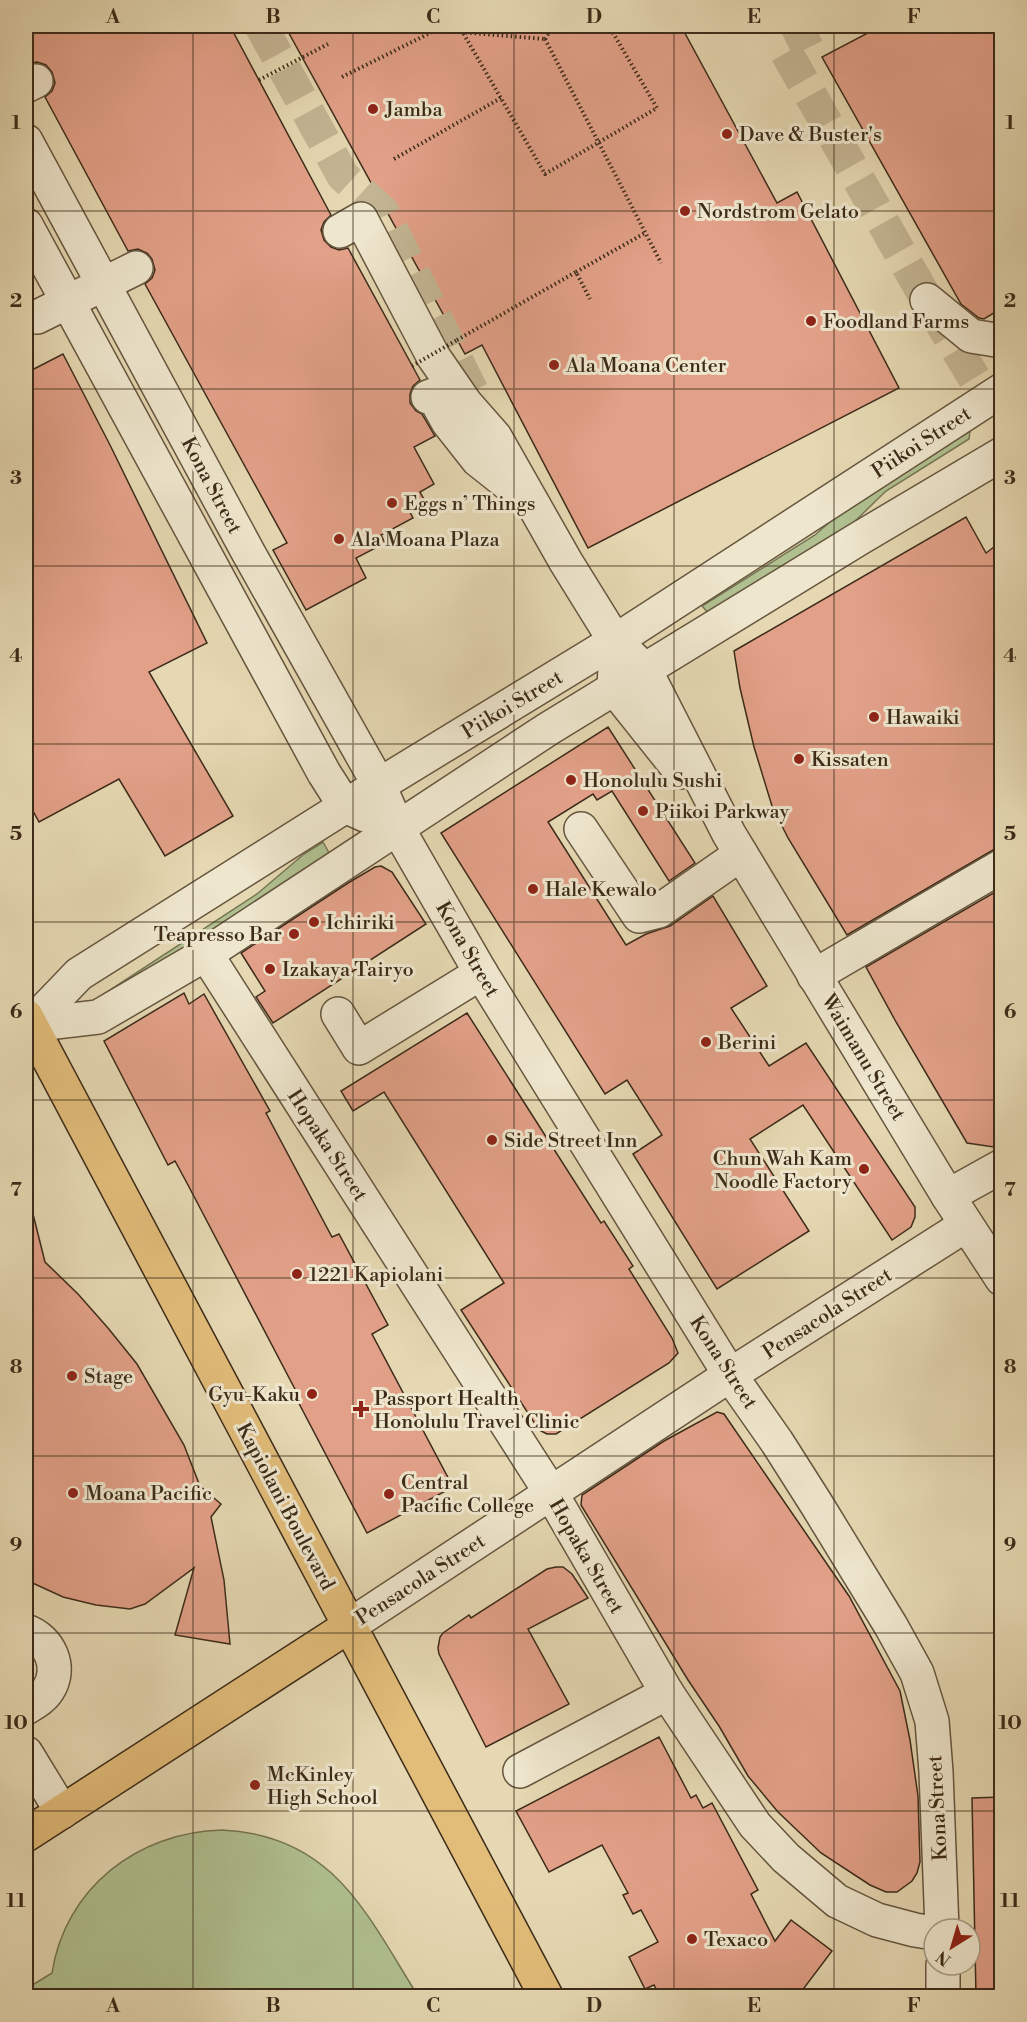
<svg xmlns="http://www.w3.org/2000/svg" width="1027" height="2022" viewBox="0 0 1027 2022" font-family="'Libre Bodoni',serif">
<style>
.green{fill:#b0c090;stroke:#767654;stroke-width:1.5}
.building{fill:#e2a088;stroke:#3c2b19;stroke-width:1.5}
.lines{fill:none;stroke-linecap:round;stroke-linejoin:round}
.minor-tunnel{stroke:#c3b593;stroke-width:33;stroke-dasharray:33 16;stroke-linecap:butt}
.minor-casing{stroke:#66563f;stroke-width:36}
.major-casing{stroke:#3c2b19;stroke-width:36}
.path{stroke:#3c2b19;stroke-width:4;stroke-dasharray:1.5 3;stroke-linecap:butt}
.minor{stroke:#eee6cd;stroke-width:33}
.major{stroke:#e2bc79;stroke-width:33}
.path-bridge{stroke:#3c2b19;stroke-width:4;stroke-dasharray:1.5 3;stroke-linecap:butt}
.grid{fill:none;stroke:#3c2b19;stroke-width:1.5;stroke-opacity:0.55}
.poi-dot{fill:#8f2418;stroke:#eee6cd;stroke-width:2}
.labels{text-anchor:middle;stroke-width:6;stroke-linejoin:round;paint-order:stroke}
.poi-label{font-size:20px;fill:#3c2b19;stroke:#eee6cd;text-anchor:start}
.street-label{font-size:20px;fill:#3c2b19;stroke:#eee6cd}
.neatline{fill:none;stroke:#3c2b19;stroke-width:2}
.grid-label{font-size:20px;text-anchor:middle;font-weight:bold;fill:#3c2b19}
</style>
<rect width="100%" height="100%" fill="#e5d8b2"/>
<filter id="stains"><feTurbulence type="fractalNoise" baseFrequency=".00333" numOctaves="4"/><feColorMatrix values="0 0 0 0 .2 0 0 0 0 .09 0 0 0 0 .02 0 0 0 .5 -.17"/></filter>
<radialGradient id="worn" r=".72"><stop offset=".6" stop-color="#630" stop-opacity="0"/><stop offset="1" stop-color="#630" stop-opacity=".3"/></radialGradient>
<g class="green">
<polygon points="970,431 969,439 886,491 848,528 709,614 702,606 815,535 841,512"/>
<polygon points="323,842 333,860 92,1008 87,1005 257,894 304,854"/>
<path d="M222,1830C333,1835 366,1913 418,1996H26V1989L52,1973C65,1888 138,1832 222,1830Z"/>
</g>
<g class="building">
<polygon points="26,26 230,26 331,215 324,222 321,230 324,240 331,247 339,250 348,248 420,380 413,386 410,394 410,403 416,411 422,414 435,436 414,447 434,484 420,492 426,503 410,512 413,518 381,535 385,543 356,558 366,578 306,610 273,550 287,543 145,284 152,278 155,270 152,259 147,253 138,249 128,251 45,97 52,91 55,83 52,72 46,65 37,62 27,64 26,61"/>
<polygon points="285,26 681,26 777,203 797,192 899,388 588,548 482,345 465,354"/>
<polygon points="881,26 1002,26 1002,308 984,319 979,318 961,304 822,57"/>
<polygon points="63,354 110,445 207,643 149,672 233,816 165,856 119,779 39,822 26,798 26,373"/>
<polygon points="966,517 986,553 1002,541 1002,847 993,850 847,935 788,838 772,806 754,747 740,688 734,651"/>
<polygon points="608,727 695,863 669,881 612,791 597,800 593,794 548,822 626,945 646,934 670,926 713,896 767,986 731,1008 769,1066 806,1043 915,1207 915,1217 911,1227 892,1240 803,1105 750,1139 809,1231 717,1289 633,1154 662,1135 627,1080 605,1094 441,833"/>
<polygon points="381,866 392,872 426,924 273,1023 256,997 265,991 241,953 348,883 375,867"/>
<polygon points="1002,888 1002,1147 1001,1148 967,1143 896,1022 866,967"/>
<polygon points="184,993 189,1004 204,994 270,1111 266,1113 332,1237 339,1234 388,1325 372,1334 453,1487 367,1533 294,1394 297,1393 188,1185 175,1161 168,1165 104,1041"/>
<polygon points="467,1013 601,1223 604,1221 633,1266 629,1269 672,1338 678,1353 669,1363 556,1434 547,1434 539,1430 461,1310 504,1283 384,1092 353,1111 341,1091"/>
<polygon points="33,1214 45,1262 78,1294 108,1328 137,1364 184,1445 200,1486 221,1504 211,1517 224,1580 230,1644 175,1635 194,1568 145,1604 130,1609 96,1605 63,1597 26,1580 26,1215"/>
<polygon points="717,1412 724,1414 849,1596 900,1691 910,1740 918,1796 920,1862 917,1873 912,1881 897,1892 886,1892 870,1885 821,1853 778,1812 748,1776 719,1726 688,1680 581,1505 582,1495 664,1441"/>
<polygon points="556,1567 563,1567 572,1574 588,1598 528,1629 569,1704 486,1747 439,1654 438,1648 440,1637 443,1633 469,1615 471,1618 547,1569"/>
<polygon points="659,1737 691,1798 696,1795 703,1808 712,1803 758,1890 751,1894 775,1941 791,1920 832,1951 798,1996 660,1996 654,1985 645,1989 629,1957 658,1942 641,1910 633,1914 623,1895 628,1893 602,1845 549,1872 516,1811"/>
<polygon points="1002,1797 1002,1996 976,1996 972,1798"/>
</g>
<g class="lines">
<g class="minor-tunnel">
<polyline points="261,26 343,176 383,212 478,403"/>
<polyline points="815,26 781,43 927,300 987,399"/>
</g>
<g class="minor-casing">
<g id="minor">
<polyline points="26,86 36,81"/>
<polyline points="26,141 248,552 379,785 398,829 481,973 730,1375 777,1442 817,1505 891,1626 917,1673 932,1721 936,1772 942,1929"/>
<polyline points="26,225 324,773 345,806 365,815"/>
<polyline points="340,231 361,219 433,356 466,404 495,437 566,562 615,641 645,670 729,834 948,1196 1002,1279"/>
<polyline points="927,300 971,336 1002,341"/>
<polyline points="37,317 136,268"/>
<polyline points="428,397 433,395 448,422 478,460 517,491"/>
<polyline points="615,667 614,688 681,772"/>
<polyline points="581,829 639,916 659,911 741,854"/>
<polyline points="206,954 551,1493 667,1693 755,1825 786,1858 837,1901 877,1920 915,1930 934,1933"/>
<polyline points="814,976 1002,866"/>
<polyline points="338,1014 359,1048 481,973"/>
<polyline points="30,1025 79,974 379,785 615,641 1002,390"/>
<polyline points="30,1025 98,1017 206,954 548,729 860,538 1002,454"/>
<polyline points="948,1196 1002,1166"/>
<polyline points="349,1626 730,1375 966,1225"/>
<path d="M26,1631C49,1639 63,1667 48,1690C43,1698 34,1703 26,1708"/>
<polyline points="26,1753 62,1812"/>
<polyline points="520,1771 667,1693"/>
<polyline points="943,1965 943,1996"/>
</g>
</g>
<g class="major-casing">
<g id="major">
<polyline points="26,1016 546,1996"/>
<polyline points="26,1835 349,1626"/>
</g>
</g>
<g class="path">
<polyline points="459,26 545,174 657,108 609,26"/>
<polyline points="545,39 661,263"/>
<polyline points="545,39 553,26"/>
<polyline points="342,77 436,30 545,39"/>
<polyline points="394,159 501,98"/>
<polyline points="576,272 645,233"/>
<polyline points="457,340 576,272 590,299"/>
</g>
<use href="#minor" class="minor"/>
<use href="#major" class="major"/>
<g class="path-bridge">
<polyline points="259,80 328,44"/>
<polyline points="412,366 457,340"/>
</g>
</g>
<path class="grid" d="M193,26V1996M353,26V1996M514,26V1996M674,26V1996M834,26V1996M26,211H1002M26,389H1002M26,566H1002M26,744H1002M26,922H1002M26,1100H1002M26,1278H1002M26,1456H1002M26,1633H1002M26,1811H1002"/>
<g class="poi-dot">
<circle cx="373" cy="109" r="6"/>
<circle cx="727" cy="134" r="6"/>
<circle cx="685" cy="211" r="6"/>
<circle cx="811" cy="321" r="6"/>
<circle cx="554" cy="365" r="6"/>
<circle cx="392" cy="503" r="6"/>
<circle cx="339" cy="539" r="6"/>
<circle cx="874" cy="717" r="6"/>
<circle cx="799" cy="759" r="6"/>
<circle cx="571" cy="780" r="6"/>
<circle cx="643" cy="811" r="6"/>
<circle cx="533" cy="889" r="6"/>
<circle cx="314" cy="922" r="6"/>
<circle cx="294" cy="934" r="6"/>
<circle cx="270" cy="969" r="6"/>
<circle cx="706" cy="1042" r="6"/>
<circle cx="492" cy="1140" r="6"/>
<circle cx="864" cy="1169" r="6"/>
<circle cx="297" cy="1274" r="6"/>
<circle cx="72" cy="1376" r="6"/>
<circle cx="312" cy="1394" r="6"/>
<path d="M358 1400h6v6h6v6h-6v6h-6v-6h-6v-6h6z"/>
<circle cx="73" cy="1493" r="6"/>
<circle cx="389" cy="1494" r="6"/>
<circle cx="255" cy="1785" r="6"/>
<circle cx="692" cy="1939" r="6"/>
</g>
<g class="labels">
<g class="poi-label">
<text x="385" y="116">Jamba</text>
<text x="739" y="141">Dave &amp; Buster's</text>
<text x="697" y="218">Nordstrom Gelato</text>
<text x="823" y="328">Foodland Farms</text>
<text x="566" y="372">Ala Moana Center</text>
<text x="404" y="510">Eggs n’ Things</text>
<text x="351" y="546">Ala Moana Plaza</text>
<text x="886" y="724">Hawaiki</text>
<text x="811" y="766">Kissaten</text>
<text x="583" y="787">Honolulu Sushi</text>
<text x="655" y="818">Piikoi Parkway</text>
<text x="545" y="896">Hale Kewalo</text>
<text x="326" y="929">Ichiriki</text>
<text x="282" y="941" text-anchor="end">Teapresso Bar</text>
<text x="282" y="976">Izakaya Tairyo</text>
<text x="718" y="1049">Berini</text>
<text x="504" y="1147">Side Street Inn</text>
<text x="852" y="1165" text-anchor="end">Chun Wah Kam<tspan x="852" dy="23">Noodle Factory</tspan></text>
<text x="309" y="1281">1221 Kapiolani</text>
<text x="84" y="1383">Stage</text>
<text x="300" y="1401" text-anchor="end">Gyu-Kaku</text>
<text x="374" y="1405">Passport Health<tspan x="374" dy="23">Honolulu Travel Clinic</tspan></text>
<text x="401" y="1489">Central<tspan x="401" dy="23">Pacific College</tspan></text>
<text x="85" y="1500">Moana Pacific</text>
<text x="267" y="1781">McKinley<tspan x="267" dy="23">High School</tspan></text>
<text x="704" y="1946">Texaco</text>
</g>
<g class="street-label">
<text transform="translate(921 442) rotate(-33)" y="7">Piikoi Street</text>
<text transform="translate(212 485) rotate(62)" y="7">Kona Street</text>
<text transform="translate(512 704) rotate(-31)" y="7">Piikoi Street</text>
<text transform="translate(468 949) rotate(60)" y="7">Kona Street</text>
<text transform="translate(864 1057) rotate(59)" y="7">Waimanu Street</text>
<text transform="translate(328 1145) rotate(57)" y="7">Hopaka Street</text>
<text transform="translate(827 1313) rotate(-33)" y="7">Pensacola Street</text>
<text transform="translate(724 1362) rotate(57)" y="7">Kona Street</text>
<text transform="translate(286 1506) rotate(62)" y="7">Kapiolani Boulevard</text>
<text transform="translate(587 1556) rotate(60)" y="7">Hopaka Street</text>
<text transform="translate(420 1579) rotate(-33)" y="7">Pensacola Street</text>
<text transform="translate(937 1808) rotate(-93)" y="7">Kona Street</text>
</g>
</g>
<rect width="1027" height="2022" fill="none" stroke="#e5d8b2" stroke-width="66"/>
<g transform="translate(952 1947) rotate(217)"><circle r="28" fill="#eee6cd" stroke="#a79b85" stroke-width="1.5"/>
<path d="M0-4.5L10 22L0 15L-10 22Z" fill="#8f2418"/>
<text y="-9" font-size="16" font-weight="bold" text-anchor="middle" fill="#3c2b19">N</text>
</g>
<rect x="33" y="33" width="961" height="1956" class="neatline"/>
<g class="grid-label">
<text x="113" y="23">A</text>
<text x="273" y="23">B</text>
<text x="433" y="23">C</text>
<text x="594" y="23">D</text>
<text x="754" y="23">E</text>
<text x="914" y="23">F</text>
<text x="16" y="129">1</text>
<text x="1010" y="129">1</text>
<text x="16" y="307">2</text>
<text x="1010" y="307">2</text>
<text x="16" y="484">3</text>
<text x="1010" y="484">3</text>
<text x="16" y="662">4</text>
<text x="1010" y="662">4</text>
<text x="16" y="840">5</text>
<text x="1010" y="840">5</text>
<text x="16" y="1018">6</text>
<text x="1010" y="1018">6</text>
<text x="16" y="1196">7</text>
<text x="1010" y="1196">7</text>
<text x="16" y="1373">8</text>
<text x="1010" y="1373">8</text>
<text x="16" y="1551">9</text>
<text x="1010" y="1551">9</text>
<text x="16" y="1729">10</text>
<text x="1010" y="1729">10</text>
<text x="16" y="1907">11</text>
<text x="1010" y="1907">11</text>
<text x="113" y="2012">A</text>
<text x="273" y="2012">B</text>
<text x="433" y="2012">C</text>
<text x="594" y="2012">D</text>
<text x="754" y="2012">E</text>
<text x="914" y="2012">F</text>
</g>
<rect width="100%" height="100%" filter="url(#stains)"/>
<rect width="100%" height="100%" fill="url(#worn)"/>
</svg>
